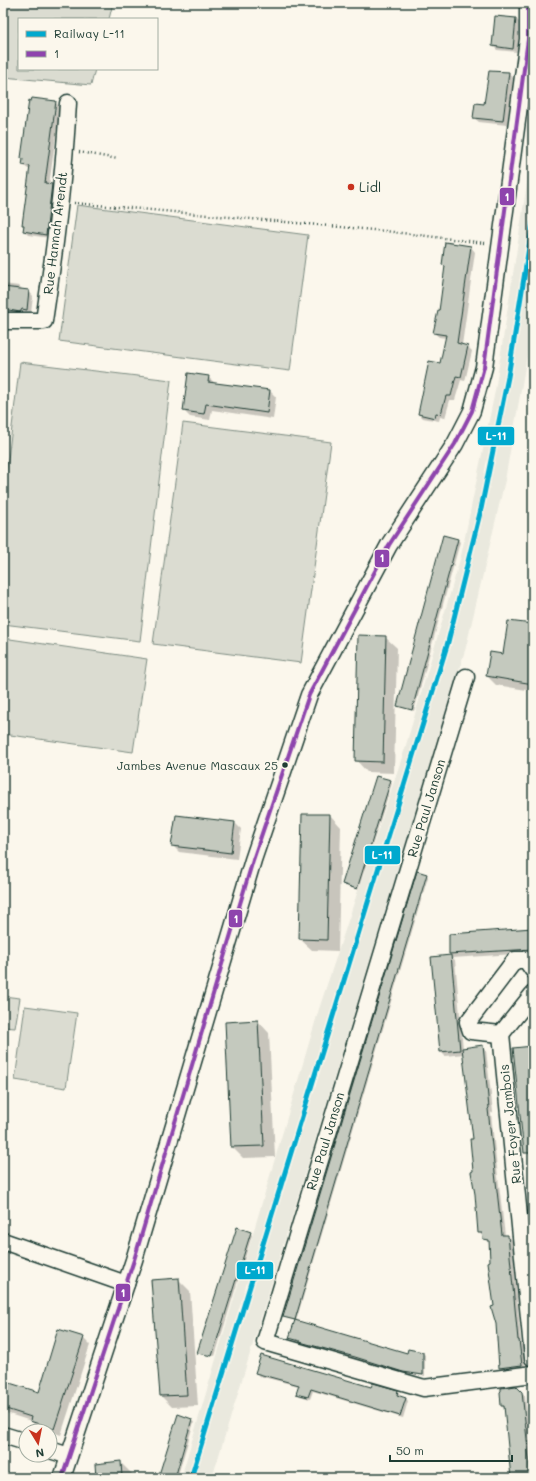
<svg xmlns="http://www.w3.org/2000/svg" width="536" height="1481" viewBox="0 0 536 1481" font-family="Mali,sans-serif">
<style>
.built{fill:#eae9de}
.green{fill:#dbdcd1;stroke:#7d8c82}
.shadow{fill:#0003}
.building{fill:#c4c9be;stroke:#1f3d34}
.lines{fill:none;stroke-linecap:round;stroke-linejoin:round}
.minor-casing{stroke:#1f3d34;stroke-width:19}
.path{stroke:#1f3d34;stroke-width:2.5;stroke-dasharray:1 3;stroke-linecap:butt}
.minor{stroke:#fbf7ec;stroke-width:16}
.bus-1-casing{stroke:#fbf7ec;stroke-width:7}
.bus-1{stroke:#8e44ad;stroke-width:4}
.rail-1-casing{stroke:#fbf7ec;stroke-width:8}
.rail-1{stroke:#00a9ce;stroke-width:5}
.poi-dot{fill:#c8321e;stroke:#fbf7ec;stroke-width:1.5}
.bus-dot{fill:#1f3d34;stroke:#fbf7ec;stroke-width:1.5}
.labels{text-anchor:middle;stroke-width:4;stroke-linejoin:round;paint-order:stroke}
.bus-label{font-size:12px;fill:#1f3d34;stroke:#fbf7ec;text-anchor:end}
.poi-label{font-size:13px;fill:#1f3d34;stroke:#fbf7ec;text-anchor:start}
.street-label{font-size:13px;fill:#1f3d34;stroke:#fbf7ec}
.line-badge{stroke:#fbf7ec;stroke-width:1.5}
.badge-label{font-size:11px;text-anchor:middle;font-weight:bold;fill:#fff}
</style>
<rect width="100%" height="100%" fill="#fbf7ec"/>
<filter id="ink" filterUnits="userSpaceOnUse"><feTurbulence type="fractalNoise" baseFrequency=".025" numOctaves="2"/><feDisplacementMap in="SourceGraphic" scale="8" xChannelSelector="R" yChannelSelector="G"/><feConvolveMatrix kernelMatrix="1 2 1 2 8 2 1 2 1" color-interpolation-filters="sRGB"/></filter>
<g filter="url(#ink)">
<polygon class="built" points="533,144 533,322 505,480 466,647 212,1478 181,1478 319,1009 406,745 461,556 495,391"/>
<g class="green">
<polygon points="3,3 113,3 109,19 19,19 19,69 95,69 91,85 3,77"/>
<polygon points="77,205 308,235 290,371 59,341"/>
<polygon points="20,362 171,380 140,641 3,624 3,500"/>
<polygon points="183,423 331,442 301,663 153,644"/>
<polygon points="3,638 147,659 133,752 3,734"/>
<polygon points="3,996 20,998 15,1028 3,1027"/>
<polygon points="25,1006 77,1013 66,1088 15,1080"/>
</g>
<g class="shadow">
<polygon points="495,17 516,19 520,23 517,52 497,50 493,46"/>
<polygon points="509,73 513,78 507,125 479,122 474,118"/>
<polygon points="55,102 60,107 49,185 52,185 56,189 50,238 28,235 24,231 25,227 23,224 30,169 28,169 23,165"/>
<polygon points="471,247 475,252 462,345 468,347 472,351 465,381 461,380 455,400 450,400 445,418 440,417 439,421 423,418 419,414 440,364 446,338 439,337 434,333 440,313 446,268 443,265"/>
<polygon points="3,284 19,286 24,291 29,291 33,296 31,313 26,313 24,315 3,312"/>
<polygon points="208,377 215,383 270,391 276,397 273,419 212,410 210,420 190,417 184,411"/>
<polygon points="444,536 458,540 460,542 414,711 400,707 398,706"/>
<polygon points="533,625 533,691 496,685 487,676 504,655"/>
<polygon points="385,637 397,648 394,773 367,772 356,760"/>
<polygon points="390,781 392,783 358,890 345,886 343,884"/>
<polygon points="330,815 341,827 338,951 312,950 300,939"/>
<polygon points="234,822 241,829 237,859 179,852 172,845"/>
<polygon points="427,875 428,877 296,1321 408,1354 423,1353 425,1355 425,1376 406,1373 303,1344 293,1340 290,1337 296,1321 286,1318 284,1316"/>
<polygon points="533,929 533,953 452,958 455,960 463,1049 482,1046 486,1050 493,1112 491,1113 494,1142 505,1236 508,1236 512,1240 521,1343 523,1345 525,1369 504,1371 500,1368 490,1243 479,1232 474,1172 474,1140 464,1054 445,1056 441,1052 432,958 452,956 450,954"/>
<polygon points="258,1021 269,1033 275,1157 243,1158 232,1147"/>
<polygon points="250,1233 252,1235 215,1356 199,1352"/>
<polygon points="178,1279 190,1291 198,1406 172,1407 161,1396"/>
<polygon points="83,1338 90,1345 61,1435 37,1427 31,1421 3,1412 3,1382 39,1394"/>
<polygon points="256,1373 398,1391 400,1394 399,1397 406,1398 408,1401 403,1418 313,1391 310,1399 300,1396 297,1394 299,1386 259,1376"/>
<polygon points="522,1392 525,1396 533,1478 512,1478 505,1409 502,1406"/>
<polygon points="179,1415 194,1422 177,1478 159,1478"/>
<polygon points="120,1462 132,1474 132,1478 97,1478"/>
</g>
<g class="building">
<polygon points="495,16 516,18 513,49 492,46"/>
<polygon points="489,71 509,72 503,121 473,118 475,103 484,104"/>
<polygon points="32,98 56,101 45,183 52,184 46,235 23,231 24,225 22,225 30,166 22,165 23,159 21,158 29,100 31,101"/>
<polygon points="445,242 471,246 457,343 468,346 461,377 456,376 451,396 446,396 441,414 436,413 435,418 418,414 429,361 440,363 446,335 433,333 438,311 439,311 445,266 442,265"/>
<polygon points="3,287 29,290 27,310 22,309 20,312 3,309"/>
<polygon points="188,373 209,376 208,382 270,390 267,413 206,404 204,414 183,411"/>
<polygon points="443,535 458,539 412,710 397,706"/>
<polygon points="508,621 533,624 533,684 486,676 490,652 503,654"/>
<polygon points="358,635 386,636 383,762 355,761"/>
<polygon points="376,776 391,780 357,889 342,884"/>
<polygon points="302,814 330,814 327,940 299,939"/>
<polygon points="176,815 235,822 231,853 171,846"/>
<polygon points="417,871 427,874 295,1320 283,1317"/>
<polygon points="533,928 533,949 449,954 449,934"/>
<polygon points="451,955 460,1050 440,1052 431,957"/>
<polygon points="258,1020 264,1146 231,1147 225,1022"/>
<polygon points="483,1045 489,1108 488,1109 491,1137 502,1235 508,1235 518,1340 519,1340 522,1365 499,1368 496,1324 491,1307 494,1306 488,1262 490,1261 489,1240 483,1239 482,1233 478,1233 475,1194 471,1172 473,1171 470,1139 473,1139 462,1048"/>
<polygon points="533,1046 533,1153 524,1153 513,1048"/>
<polygon points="237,1227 251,1232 212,1356 197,1353"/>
<polygon points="179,1278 187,1395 160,1396 151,1280"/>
<polygon points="295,1320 407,1353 408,1349 423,1352 423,1375 403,1372 355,1357 300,1342 300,1341 289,1338"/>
<polygon points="58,1329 84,1337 54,1429 30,1421 31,1417 3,1408 3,1381 39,1392"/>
<polygon points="261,1355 371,1387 373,1383 398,1390 397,1395 406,1398 400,1416 311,1389 308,1397 296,1394 299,1385 255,1373"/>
<polygon points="516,1386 522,1392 531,1478 511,1478 504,1406 501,1406 500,1392 501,1391 501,1388"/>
<polygon points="178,1414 192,1419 175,1478 158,1478"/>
<polygon points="121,1461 122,1478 96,1478 95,1464"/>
</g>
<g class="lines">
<g class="minor-casing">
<g id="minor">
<path d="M3,321H44C55,249 64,176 68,103"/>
<polyline points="466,677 265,1342 424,1388 533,1374"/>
<polyline points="533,970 526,960 515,960 468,1022 471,1031 501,1034 533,994"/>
<polyline points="501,1034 533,1358"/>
<polyline points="3,1241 126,1284"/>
<polyline points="3,1435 26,1442"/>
<polyline points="50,1450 69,1456"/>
<polyline points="62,1478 134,1260 253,860 309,695 389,545 455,444 472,411 484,367 528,39 528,3"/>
</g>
</g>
<g class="path">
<polyline points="79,152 118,159"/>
<polyline points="74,203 385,231 485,243"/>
</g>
<use href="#minor" class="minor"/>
<g class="bus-1-casing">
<polyline id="bus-1" points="62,1478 134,1260 253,860 309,695 389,545 455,444 472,411 484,367 528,39 528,3"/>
</g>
<use href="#bus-1" class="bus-1"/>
<g class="rail-1-casing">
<polyline id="rail-1" points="191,1478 448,642 481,509 508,377 533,222"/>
</g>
<use href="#rail-1" class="rail-1"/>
</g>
</g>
<circle class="poi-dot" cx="351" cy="187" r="4"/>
<circle class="bus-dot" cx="285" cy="765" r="3.5"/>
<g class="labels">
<g class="bus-label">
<text x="278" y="770">Jambes Avenue Mascaux 25</text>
</g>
<g class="poi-label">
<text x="359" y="192">Lidl</text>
</g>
<g class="street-label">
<text transform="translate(55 233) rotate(-83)" y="5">Rue Hannah Arendt</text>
<text transform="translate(426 808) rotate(-73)" y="5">Rue Paul Janson</text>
<text transform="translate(510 1124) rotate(-96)" y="5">Rue Foyer Jambois</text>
<text transform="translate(325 1141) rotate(-73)" y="5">Rue Paul Janson</text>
</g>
</g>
<g class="line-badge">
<rect x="499" y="187" width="16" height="19" rx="4" fill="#8e44ad"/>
<rect x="477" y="426" width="38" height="20" rx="4" fill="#00a9ce"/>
<rect x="374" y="549" width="16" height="19" rx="4" fill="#8e44ad"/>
<rect x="364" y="845" width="37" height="20" rx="4" fill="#00a9ce"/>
<rect x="228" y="909" width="15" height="19" rx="4" fill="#8e44ad"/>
<rect x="236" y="1261" width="38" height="19" rx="4" fill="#00a9ce"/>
<rect x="115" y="1283" width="16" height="19" rx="4" fill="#8e44ad"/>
</g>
<g class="badge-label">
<text x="507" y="201">1</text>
<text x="496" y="440">L-11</text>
<text x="382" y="562">1</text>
<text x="382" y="859">L-11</text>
<text x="236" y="923">1</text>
<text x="255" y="1274">L-11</text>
<text x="123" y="1297">1</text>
</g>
<rect width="536" height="1481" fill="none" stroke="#fbf7ec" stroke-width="16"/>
<rect x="8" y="8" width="520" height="1465" fill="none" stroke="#1f3d34" stroke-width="1.5" filter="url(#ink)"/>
<rect x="18" y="18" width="140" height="52" fill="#fbf7ec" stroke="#a3ada2"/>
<rect x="26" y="31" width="20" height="6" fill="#00a9ce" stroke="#a3ada2"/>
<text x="54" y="38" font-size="12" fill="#1f3d34">Railway L-11</text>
<rect x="26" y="51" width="20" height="6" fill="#8e44ad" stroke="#a3ada2"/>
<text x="54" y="58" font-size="12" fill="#1f3d34">1</text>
<g transform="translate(38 1443) rotate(170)"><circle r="19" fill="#fbf7ec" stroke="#a3ada2"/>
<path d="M0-3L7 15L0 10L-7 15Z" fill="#c8321e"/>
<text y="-6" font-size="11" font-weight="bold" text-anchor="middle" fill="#1f3d34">N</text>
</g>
<path d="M390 1455v6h122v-6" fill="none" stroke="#1f3d34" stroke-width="2"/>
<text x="396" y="1455" font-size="12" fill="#1f3d34" stroke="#fbf7ec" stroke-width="3" paint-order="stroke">50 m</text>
</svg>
